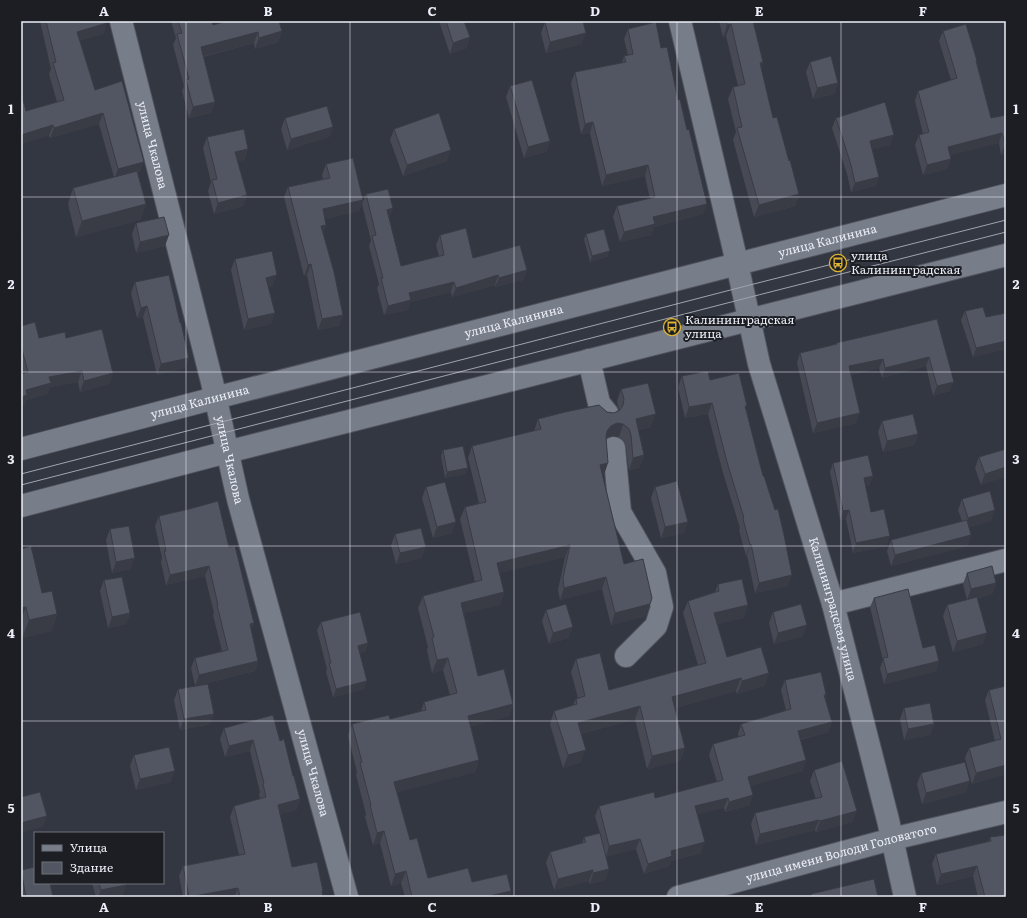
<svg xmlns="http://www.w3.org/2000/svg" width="1027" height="918" viewBox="0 0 1027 918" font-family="Literata,serif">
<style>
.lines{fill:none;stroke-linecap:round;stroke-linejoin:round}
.minor-casing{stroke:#51545f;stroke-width:24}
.minor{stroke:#787d8a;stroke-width:22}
.tram{stroke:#a0a4ad;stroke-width:1}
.wall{fill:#474a55}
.shaded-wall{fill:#393c45}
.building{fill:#525663;stroke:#393c45}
.grid{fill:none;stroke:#eceff7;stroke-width:1;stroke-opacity:0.55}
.labels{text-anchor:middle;stroke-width:4;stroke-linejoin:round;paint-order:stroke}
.street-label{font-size:12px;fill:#eceff7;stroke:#1c1e24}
.poi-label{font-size:12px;fill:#eceff7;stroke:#1c1e24;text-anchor:start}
.neatline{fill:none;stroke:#eceff7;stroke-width:1.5}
.grid-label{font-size:13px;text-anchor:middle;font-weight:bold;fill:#eceff7}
</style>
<rect width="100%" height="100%" fill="#333742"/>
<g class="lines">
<g class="minor-casing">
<g id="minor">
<path id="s1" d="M121,21L212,382L238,499L347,897"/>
<path id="s2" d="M680,21L734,250L759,364L833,604L888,820L905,897"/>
<polyline points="589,360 599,403 607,413"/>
<polyline points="614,448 620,512 655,573 662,607 656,626 626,656"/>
<path id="s3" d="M21,449L215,398L1006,195"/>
<polyline points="21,506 227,452 1006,255"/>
<polyline points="833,604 1006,560"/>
<path id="s4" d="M678,897L892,839L1006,812"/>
</g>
</g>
<use href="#minor" class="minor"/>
<g class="tram">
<polyline points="21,474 742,287 1006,220"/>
<path d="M21,485C349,401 677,315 1006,232"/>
</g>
</g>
<g class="wall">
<polygon points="40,21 106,21 107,23 103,34 80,40 95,90 140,172 138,173 146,204 140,220 76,237 68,204 73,188 114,177 99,124 50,138 49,136 26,111 57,102 49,74 51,69"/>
<polygon points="171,21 212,21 213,25 282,31 278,42 255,49 254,43 203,57 215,102 211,113 189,118 182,91 184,86 173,45 176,38"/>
<polygon points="439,21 464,21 470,37 466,48 450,54"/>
<polygon points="719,21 756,21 754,26 763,62 761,68 773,118 789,161 799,194 795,206 754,217 733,140 736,132 728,99 733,87 738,86 726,36 723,37"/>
<polygon points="545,22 582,44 546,53 541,33"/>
<polygon points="628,29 661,48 703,214 654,227 651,235 620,242 613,217 617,206 650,199 645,176 602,186 590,133 581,134 571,83 575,72 622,63 624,56 628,55 624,39"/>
<polygon points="943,31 977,61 977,63 991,118 1006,115 1006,153 1001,155 999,143 950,155 951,159 947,169 923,175 915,145 919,135 923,134 915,101 918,91 951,80 939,41"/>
<polygon points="810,62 838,83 834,94 813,99 806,72"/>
<polygon points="510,86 550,141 546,152 524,158 506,97"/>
<polygon points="285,118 333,127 329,137 287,150 281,129"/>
<polygon points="836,118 890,145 872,149 879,177 875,186 851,192 847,174 832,128"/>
<polygon points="394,129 447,161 403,176 390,140"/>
<polygon points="207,137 248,149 244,160 237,161 247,195 243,206 214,214 208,191 211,182 203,148"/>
<polygon points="326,164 363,200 359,211 324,219 326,225 323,232 343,315 339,326 318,330 307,275 304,276 284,197 288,187 323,179 322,175"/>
<polygon points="366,194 393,208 389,218 401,266 439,256 436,245 440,235 473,258 527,270 523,280 495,287 495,285 452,297 451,292 410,302 408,310 384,315 377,288 379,284 369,246 371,240 362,204"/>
<polygon points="136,223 165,246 136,253 132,234"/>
<polygon points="586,234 608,256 590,262 584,239"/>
<polygon points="235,259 273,286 268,287 275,313 271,324 244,330 231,270"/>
<polygon points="135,282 180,323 189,358 185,368 157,375 143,317 137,318 131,293"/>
<polygon points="965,311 986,317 1006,313 1006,349 973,357 961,320"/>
<polygon points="937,319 950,391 933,396 926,366 882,378 879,368 851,375 856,423 813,433 797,363 800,353 836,344 836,343 875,334"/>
<polygon points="21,326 39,338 66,338 113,373 109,384 80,392 78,382 50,387 47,394 26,400 24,406 21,372"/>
<polygon points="682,376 710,380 746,408 788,586 755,593 747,555 746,556 739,530 740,528 723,473 708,414 685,418 678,387"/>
<polygon points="621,389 651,427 638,430 644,455 639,468 629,470 626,447 624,441 619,437 612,436 606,438 604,475 602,475 624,564 646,616 611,625 602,589 560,600 558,590 565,557 499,573 504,592 500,605 464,613 478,676 513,704 509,716 471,726 479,760 475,772 397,792 410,840 428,878 472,882 511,891 509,897 405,897 401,883 391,886 380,843 373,845 365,817 366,814 356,775 357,772 348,736 352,724 390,719 421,711 424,702 450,695 443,670 432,673 427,650 428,647 418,608 423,596 475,582 460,519 465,507 479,503 468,458 472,446 534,431 538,419 607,412 614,413 619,410 617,401"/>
<polygon points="882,421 918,434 914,445 883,452 878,432"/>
<polygon points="1006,449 981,485 975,468 979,457"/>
<polygon points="443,450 466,474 445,478 441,456"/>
<polygon points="833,463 873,476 869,486 865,486 871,512 887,546 853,553 846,519 840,520 830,472"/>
<polygon points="426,487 452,533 433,538 422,498"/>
<polygon points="655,487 684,533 661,538 651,498"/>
<polygon points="962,499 991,521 969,527 971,535 967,546 891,566 887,551 891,540 962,521 958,510"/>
<polygon points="189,509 229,547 254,623 251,630 258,661 255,671 195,686 191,668 195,658 222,651 213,615 214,613 205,576 166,585 161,562 162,558 155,526 159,516"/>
<polygon points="110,529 131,569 112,573 106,540"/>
<polygon points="395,534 422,558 396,564 391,545"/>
<polygon points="21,549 42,593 57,614 51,631 22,638 21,631"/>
<polygon points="967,573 996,583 992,594 977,598 983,644 953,652 943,616 947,605 967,600 963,584"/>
<polygon points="104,580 130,613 126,624 108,628 100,591"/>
<polygon points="718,584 744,618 717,624 727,657 769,673 764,686 737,694 736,691 675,708 685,748 680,761 647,769 635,719 581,734 581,762 563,768 550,724 554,711 573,705 576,699 578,698 571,672 576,659 609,690 698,665 683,613 688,601 715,592"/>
<polygon points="874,598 923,648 939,661 936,671 884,684 880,668 883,660 870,607"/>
<polygon points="546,610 569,638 549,644 542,621"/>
<polygon points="773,612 803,636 774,644 769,623"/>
<polygon points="321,622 368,643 365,652 360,653 364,689 333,697 326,672 327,669 317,630"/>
<polygon points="785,680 826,694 825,697 832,722 828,732 800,740 803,771 750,786 753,795 749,805 725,812 724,808 697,814 701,853 671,861 669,866 644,874 636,849 606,856 609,869 605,880 590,884 589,881 554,890 546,863 550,852 582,843 584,837 600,833 595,816 599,806 655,798 717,782 709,755 713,744 739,737 738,734 741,724 786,710 781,690"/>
<polygon points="1006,686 1006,774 972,784 965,758 969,748 995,741 985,700 989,690"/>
<polygon points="178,689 214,714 210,724 180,730 174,700"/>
<polygon points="904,708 934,724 930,735 904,740 900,719"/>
<polygon points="224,728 280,741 293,776 300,799 296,810 280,814 292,867 323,891 322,893 323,897 183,897 179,876 183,866 239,855 230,817 234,806 260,799 259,794 260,792 250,751 225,757 220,739"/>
<polygon points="134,755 171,782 136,790 130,766"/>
<polygon points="814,770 853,822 816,832 815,830 756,845 751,824 755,813 816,799 810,781"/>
<polygon points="921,773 966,792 922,804 917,784"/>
<polygon points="990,837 1006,897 978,897 973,876 937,885 932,864 936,854 989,841"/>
<polygon points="21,870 53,897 21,897"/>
<polygon points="92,883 126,883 126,885 122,896 116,897 96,897"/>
</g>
<g class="shaded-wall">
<polygon points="751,21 756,21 753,29"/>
<polygon points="107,23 103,34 73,42 77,32"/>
<polygon points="731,24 726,36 723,37 727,25"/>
<polygon points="282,31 278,42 255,49 259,38"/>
<polygon points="258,32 254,43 197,58 201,47"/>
<polygon points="586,33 582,44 546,53 550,42"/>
<polygon points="470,37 466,48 450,54 453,43"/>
<polygon points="763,62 759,74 760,63"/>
<polygon points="838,83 834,94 813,99 817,88"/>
<polygon points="215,102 211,113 189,118 193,107"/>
<polygon points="103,113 99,124 50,138 54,128"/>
<polygon points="593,122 590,133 581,134 585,124"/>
<polygon points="53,125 49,136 21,144 21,135"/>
<polygon points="333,127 329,137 287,150 291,139"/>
<polygon points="1002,133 999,143 944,157 948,147"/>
<polygon points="894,135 890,145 867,151 870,141"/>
<polygon points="550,141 546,152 524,158 528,147"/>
<polygon points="1005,144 1006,144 1006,153 1001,155"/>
<polygon points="248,149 244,160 231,163 235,152"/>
<polygon points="451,150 447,161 403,176 407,165"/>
<polygon points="951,159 947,169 923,175 927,165"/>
<polygon points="144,162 140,172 114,180 118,169"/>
<polygon points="648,165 645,176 602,186 606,175"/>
<polygon points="879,177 875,186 851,192 855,183"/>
<polygon points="799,194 795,206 754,217 759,205"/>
<polygon points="247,195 243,206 214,214 218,203"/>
<polygon points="363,200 359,211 319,220 323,209"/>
<polygon points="146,204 140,220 76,237 82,221"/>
<polygon points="707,204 703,214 654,227 651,235 620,242 624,232 653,217"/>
<polygon points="393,208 389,218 387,210"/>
<polygon points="326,225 322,236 321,226"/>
<polygon points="169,235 165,246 136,253 140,242"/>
<polygon points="610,251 608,256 590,262 592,256"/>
<polygon points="311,264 307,275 304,276 308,265"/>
<polygon points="527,270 523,280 495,287 499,278"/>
<polygon points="277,275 273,286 262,288 266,278"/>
<polygon points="498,275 495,285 452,297 456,288"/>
<polygon points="454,282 451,292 410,302 408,310 384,315 388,306 409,293"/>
<polygon points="147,306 143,317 137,318 141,308"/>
<polygon points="275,313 271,324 244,330 248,319"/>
<polygon points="343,315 339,326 318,330 322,319"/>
<polygon points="1006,341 1006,349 973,357 976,348"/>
<polygon points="929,357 926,366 882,378 885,368"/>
<polygon points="189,358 185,368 157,375 161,364"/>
<polygon points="883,359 879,368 845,376 849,366"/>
<polygon points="82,371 78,382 50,387 47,394 26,400 24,406 21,407 21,397 26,390 49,377"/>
<polygon points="113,373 109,384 80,392 84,381"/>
<polygon points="954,382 950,391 933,396 937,386"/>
<polygon points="712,403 708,414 685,418 689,407"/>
<polygon points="860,413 856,423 813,433 817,423"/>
<polygon points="656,414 651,427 632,431 636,419"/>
<polygon points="617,423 623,424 619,437 612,436 606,438 603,443 607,431 611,426"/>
<polygon points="918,434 914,445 883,452 887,441"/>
<polygon points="644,455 639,468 629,470 633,458"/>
<polygon points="608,463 604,475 595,477 600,465"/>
<polygon points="1006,467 1006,477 981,485 985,474"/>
<polygon points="468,468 466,474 445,478 447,472"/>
<polygon points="873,476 869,486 860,487 864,478"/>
<polygon points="849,510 846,519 840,520 843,511"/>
<polygon points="995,510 991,521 964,529 968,518"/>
<polygon points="456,522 452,533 433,538 437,527"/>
<polygon points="688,522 684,533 661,538 665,527"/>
<polygon points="971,535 967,546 891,566 895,555"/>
<polygon points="890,536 887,546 853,553 856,543"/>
<polygon points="751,544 747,555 746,556 750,545"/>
<polygon points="570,545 565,557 492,575 497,563"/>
<polygon points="426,547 422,558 396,564 400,553"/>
<polygon points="135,558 131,569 112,573 116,562"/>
<polygon points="209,566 205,576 166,585 170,575"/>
<polygon points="792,575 788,586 755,593 759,583"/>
<polygon points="606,577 602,589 560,600 564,588"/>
<polygon points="996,583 992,594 967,600 971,589"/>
<polygon points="504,592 500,605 457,615 461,603"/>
<polygon points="650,604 646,616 611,625 615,613"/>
<polygon points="748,605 744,618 709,626 714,613"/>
<polygon points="26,607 21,620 21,608"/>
<polygon points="130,613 126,624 108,628 112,617"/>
<polygon points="57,614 51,631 22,638 29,620"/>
<polygon points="254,623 250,633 250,624"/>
<polygon points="807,625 803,636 774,644 778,633"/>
<polygon points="573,627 569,638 549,644 553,633"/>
<polygon points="987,633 983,644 953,652 957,641"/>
<polygon points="368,643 365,652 355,655 358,646"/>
<polygon points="448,658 443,670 432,673 437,660"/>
<polygon points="258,661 255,671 195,686 199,675"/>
<polygon points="939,661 936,671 884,684 887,674"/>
<polygon points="769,673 764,686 737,694 742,681"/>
<polygon points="741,678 736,691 667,710 672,697"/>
<polygon points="367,681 364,689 333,697 336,689"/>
<polygon points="513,704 509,716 464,728 468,716"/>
<polygon points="640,706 635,719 573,736 578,723"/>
<polygon points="214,714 210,724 180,730 184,719"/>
<polygon points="832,722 828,732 794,741 798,731"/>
<polygon points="934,724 930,735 904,740 908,729"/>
<polygon points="253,740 250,751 225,757 229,746"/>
<polygon points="685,748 680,761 647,769 652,756"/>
<polygon points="586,750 581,762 563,768 568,755"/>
<polygon points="479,760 475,772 390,794 394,782"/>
<polygon points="806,760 803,771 744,788 748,777"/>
<polygon points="1006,765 1006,774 972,784 976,773"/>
<polygon points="175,771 171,782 136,790 140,779"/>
<polygon points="970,781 966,792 922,804 926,793"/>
<polygon points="753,795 749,805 725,812 729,802"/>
<polygon points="728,798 724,808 691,816 695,806"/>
<polygon points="300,799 296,810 275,816 278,805"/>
<polygon points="857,811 853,822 816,832 820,821"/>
<polygon points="47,816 43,827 21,833 21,823"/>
<polygon points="819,820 815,830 756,845 760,834"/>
<polygon points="384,831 380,843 373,845 377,833"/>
<polygon points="640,839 636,849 606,857 609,846"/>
<polygon points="705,842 701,853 671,861 669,866 644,874 648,864 671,851"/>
<polygon points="977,866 973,876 937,885 941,874"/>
<polygon points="609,869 605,880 590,884 593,873"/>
<polygon points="593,870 589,881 554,890 558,879"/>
<polygon points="406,871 401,883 391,886 395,874"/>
<polygon points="126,885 122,896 116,897 98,897 101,890"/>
<polygon points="238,888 234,897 189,897"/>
<polygon points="511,891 509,897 485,897"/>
</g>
<g class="building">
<polygon points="46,21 106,21 107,23 77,32 95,90 122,81 144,162 118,169 103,113 54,128 53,125 21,135 21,101 23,100 26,111 64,100 53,63 56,62"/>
<polygon points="178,21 212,21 213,25 227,21 279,21 282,31 259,38 258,32 201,47 215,102 193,107 186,80 189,79 177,34 182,33"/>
<polygon points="446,21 464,21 470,37 453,43"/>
<polygon points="551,21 583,21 586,33 550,42 545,22"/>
<polygon points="726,21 753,21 763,62 760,63 773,118 777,117 789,161 790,160 799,194 759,205 737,128 742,127 733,87 745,84 731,24 727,25"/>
<polygon points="656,22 661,48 667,47 678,100 680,99 687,130 689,129 707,204 653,217 655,224 624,232 617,206 655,197 648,165 606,175 593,122 585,124 575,72 626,62 624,56 633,54 628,29"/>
<polygon points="966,24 977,61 976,61 991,118 1006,115 1006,144 1005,144 1002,133 948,147 951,159 927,165 919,135 929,132 918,91 957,78 943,31"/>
<polygon points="831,56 838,83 817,88 810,62"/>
<polygon points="532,80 550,141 528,147 510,86"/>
<polygon points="885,102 894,135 870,141 879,177 855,183 851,165 836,118"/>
<polygon points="327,106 333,127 291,139 285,118"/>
<polygon points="439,113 451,150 407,165 394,129"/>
<polygon points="244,129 248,149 235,152 247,195 218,203 212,180 217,179 207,137"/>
<polygon points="353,158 363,200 323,209 326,225 321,226 334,272 343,315 322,319 311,264 308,265 288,187 330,178 326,164"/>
<polygon points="137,171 146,204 82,221 73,188"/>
<polygon points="388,189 393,208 387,210 401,266 444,255 440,235 466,228 473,258 520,245 527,270 499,278 498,275 456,288 454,282 409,293 411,300 388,306 381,278 383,278 372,236 376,235 366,194"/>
<polygon points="164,217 169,235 140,242 136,223"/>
<polygon points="21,229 23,235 21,236"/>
<polygon points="604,229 610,251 592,256 586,234"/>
<polygon points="272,251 277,275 266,278 275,313 248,319 235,259"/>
<polygon points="169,275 180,323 181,323 189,358 161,364 147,306 141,308 135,282"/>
<polygon points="983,307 986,317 1006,313 1006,341 976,348 965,311"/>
<polygon points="937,319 954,382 937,386 929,357 885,368 883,359 849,366 860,413 817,423 800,353 837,344 836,343 875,334"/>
<polygon points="35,322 39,338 65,332 66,338 102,329 113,373 84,381 82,371 49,377 51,383 26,390 27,395 21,397 21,374 28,372 21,346 21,326"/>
<polygon points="708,371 710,380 739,373 747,406 745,406 763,476 764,476 775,510 778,509 784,535 792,575 759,583 751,544 750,545 743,519 744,518 727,462 712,403 689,407 682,376"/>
<polygon points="648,383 656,414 636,419 644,455 633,458 631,435 629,429 623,424 617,423 611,426 607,431 606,437 608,463 600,465 624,564 643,559 652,598 650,604 615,613 606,577 564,588 563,578 570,545 497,563 504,592 461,603 478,676 504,669 513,704 468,716 479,760 394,782 410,840 417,838 428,878 468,868 472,882 507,874 511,891 485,897 412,897 406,871 395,874 384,831 377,833 370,805 371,805 360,763 362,762 352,724 389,715 390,719 426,710 424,702 457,693 448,658 437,660 432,638 434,637 423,596 482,580 465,507 486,502 472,446 541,429 538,419 565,412 599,405 607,412 614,413 620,410 623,405 624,399 621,389"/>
<polygon points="913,414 918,434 887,441 882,421"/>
<polygon points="463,446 468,468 447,472 443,450"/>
<polygon points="1006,449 1006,467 985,474 979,457"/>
<polygon points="868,455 873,476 864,478 871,512 884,509 890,536 856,543 849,510 843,511 833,463"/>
<polygon points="677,481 688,522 665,527 655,487"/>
<polygon points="445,482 456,522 437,527 426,487"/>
<polygon points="990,491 995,510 968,518 962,499"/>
<polygon points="218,501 229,547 235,546 254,623 250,624 258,661 199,675 195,658 228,650 217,605 218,605 209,566 170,575 164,551 166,551 159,516 189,509"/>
<polygon points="967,520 971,535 895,555 891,540"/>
<polygon points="129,526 135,558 116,562 110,529"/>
<polygon points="421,528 426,547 400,553 395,534"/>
<polygon points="31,546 42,593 52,591 57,614 29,620 26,607 21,608 21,549"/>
<polygon points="992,566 996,583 971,589 967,573"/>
<polygon points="122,577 130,613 112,617 104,580"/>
<polygon points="742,579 748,605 714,613 727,657 761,647 769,673 742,681 741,678 672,697 685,748 652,756 640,706 578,723 586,750 568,755 554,711 577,704 576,699 585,696 576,659 600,653 609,690 706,663 688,601 719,591 718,584"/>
<polygon points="908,589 923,648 935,645 939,661 887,674 883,658 888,657 874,598"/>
<polygon points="977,597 987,633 957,641 947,605"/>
<polygon points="566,604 573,627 553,633 546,610"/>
<polygon points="801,604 807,625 778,633 773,612"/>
<polygon points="360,612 368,643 358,646 367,681 336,689 329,663 331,663 321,622"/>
<polygon points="821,672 826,694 824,695 832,722 798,731 806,760 748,777 753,795 729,802 728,798 695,806 705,842 671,851 672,856 648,864 640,839 609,846 599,806 654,792 655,798 723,780 713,744 745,735 741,724 791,709 785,680"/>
<polygon points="208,684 214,714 184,719 178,689"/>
<polygon points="1006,686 1006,765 976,773 969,748 1001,739 989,690"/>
<polygon points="930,703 934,724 908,729 904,708"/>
<polygon points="273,715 280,741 284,739 293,776 294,776 300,799 278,805 292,867 317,862 323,891 322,891 323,897 240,897 238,888 189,897 183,866 245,854 234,806 266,797 263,784 264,783 253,740 229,746 224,728"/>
<polygon points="169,747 175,771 140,779 134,755"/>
<polygon points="842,761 857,811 820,821 819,820 760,834 755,813 822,797 814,770"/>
<polygon points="965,762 970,781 926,793 921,773"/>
<polygon points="40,792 47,816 21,823 21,797"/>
<polygon points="600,833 609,869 593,873 593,870 558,879 550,852 586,842 584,837"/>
<polygon points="1006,835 1006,897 985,897 977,866 941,874 936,854 991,841 990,837"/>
<polygon points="35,867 35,883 50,883 53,897 26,897 21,870"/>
<polygon points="874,879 878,897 812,897 811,894"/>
<polygon points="99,883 126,883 126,885 101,890"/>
</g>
<path class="grid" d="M186,21V897M350,21V897M514,21V897M677,21V897M841,21V897M21,197H1006M21,372H1006M21,546H1006M21,721H1006"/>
<defs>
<g id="bus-ring" transform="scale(0.9)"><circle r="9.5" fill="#1c1e24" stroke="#dcb233" stroke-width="1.5"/><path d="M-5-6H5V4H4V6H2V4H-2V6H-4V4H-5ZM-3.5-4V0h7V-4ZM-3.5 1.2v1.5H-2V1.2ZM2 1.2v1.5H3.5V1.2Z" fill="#dcb233"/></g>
</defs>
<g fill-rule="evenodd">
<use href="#bus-ring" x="838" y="263"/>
<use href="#bus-ring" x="672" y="327"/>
</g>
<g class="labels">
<g class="street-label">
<text dy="4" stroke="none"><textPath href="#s1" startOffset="128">улица Чкалова</textPath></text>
<text dy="4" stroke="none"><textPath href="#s3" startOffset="833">улица Калинина</textPath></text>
<text dy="4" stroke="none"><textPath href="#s3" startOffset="509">улица Калинина</textPath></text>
<text dy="4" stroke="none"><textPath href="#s3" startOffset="185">улица Калинина</textPath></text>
<text dy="4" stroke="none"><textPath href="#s1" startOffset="452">улица Чкалова</textPath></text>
<text dy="4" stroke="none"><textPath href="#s2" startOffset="608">Калининградская улица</textPath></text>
<text dy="4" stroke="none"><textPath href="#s1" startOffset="776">улица Чкалова</textPath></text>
<text dy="4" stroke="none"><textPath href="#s4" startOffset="169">улица имени Володи Головатого</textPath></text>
</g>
<g class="poi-label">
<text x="851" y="260">улица<tspan x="851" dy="14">Калининградская</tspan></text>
<text x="685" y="324">Калининградская<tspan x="685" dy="14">улица</tspan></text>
</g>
</g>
<rect width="1027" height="918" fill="none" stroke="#1c1e24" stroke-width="44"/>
<rect x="34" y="832" width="130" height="52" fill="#1c1e24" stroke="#6f7278"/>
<rect x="42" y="845" width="20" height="6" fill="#787d8a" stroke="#6f7278"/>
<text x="70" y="852" font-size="12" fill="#eceff7">Улица</text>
<rect x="42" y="862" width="20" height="12" fill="#525663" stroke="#6f7278"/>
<text x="70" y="872" font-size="12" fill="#eceff7">Здание</text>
<rect x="22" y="22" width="983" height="874" class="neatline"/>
<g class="grid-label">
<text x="104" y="16">A</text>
<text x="268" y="16">B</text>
<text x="432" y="16">C</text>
<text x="595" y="16">D</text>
<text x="759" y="16">E</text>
<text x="923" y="16">F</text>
<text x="11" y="114">1</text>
<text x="1016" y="114">1</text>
<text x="11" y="289">2</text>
<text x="1016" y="289">2</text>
<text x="11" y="464">3</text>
<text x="1016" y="464">3</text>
<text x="11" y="638">4</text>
<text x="1016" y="638">4</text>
<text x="11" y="813">5</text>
<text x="1016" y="813">5</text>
<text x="104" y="912">A</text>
<text x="268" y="912">B</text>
<text x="432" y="912">C</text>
<text x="595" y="912">D</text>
<text x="759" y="912">E</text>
<text x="923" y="912">F</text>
</g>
</svg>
